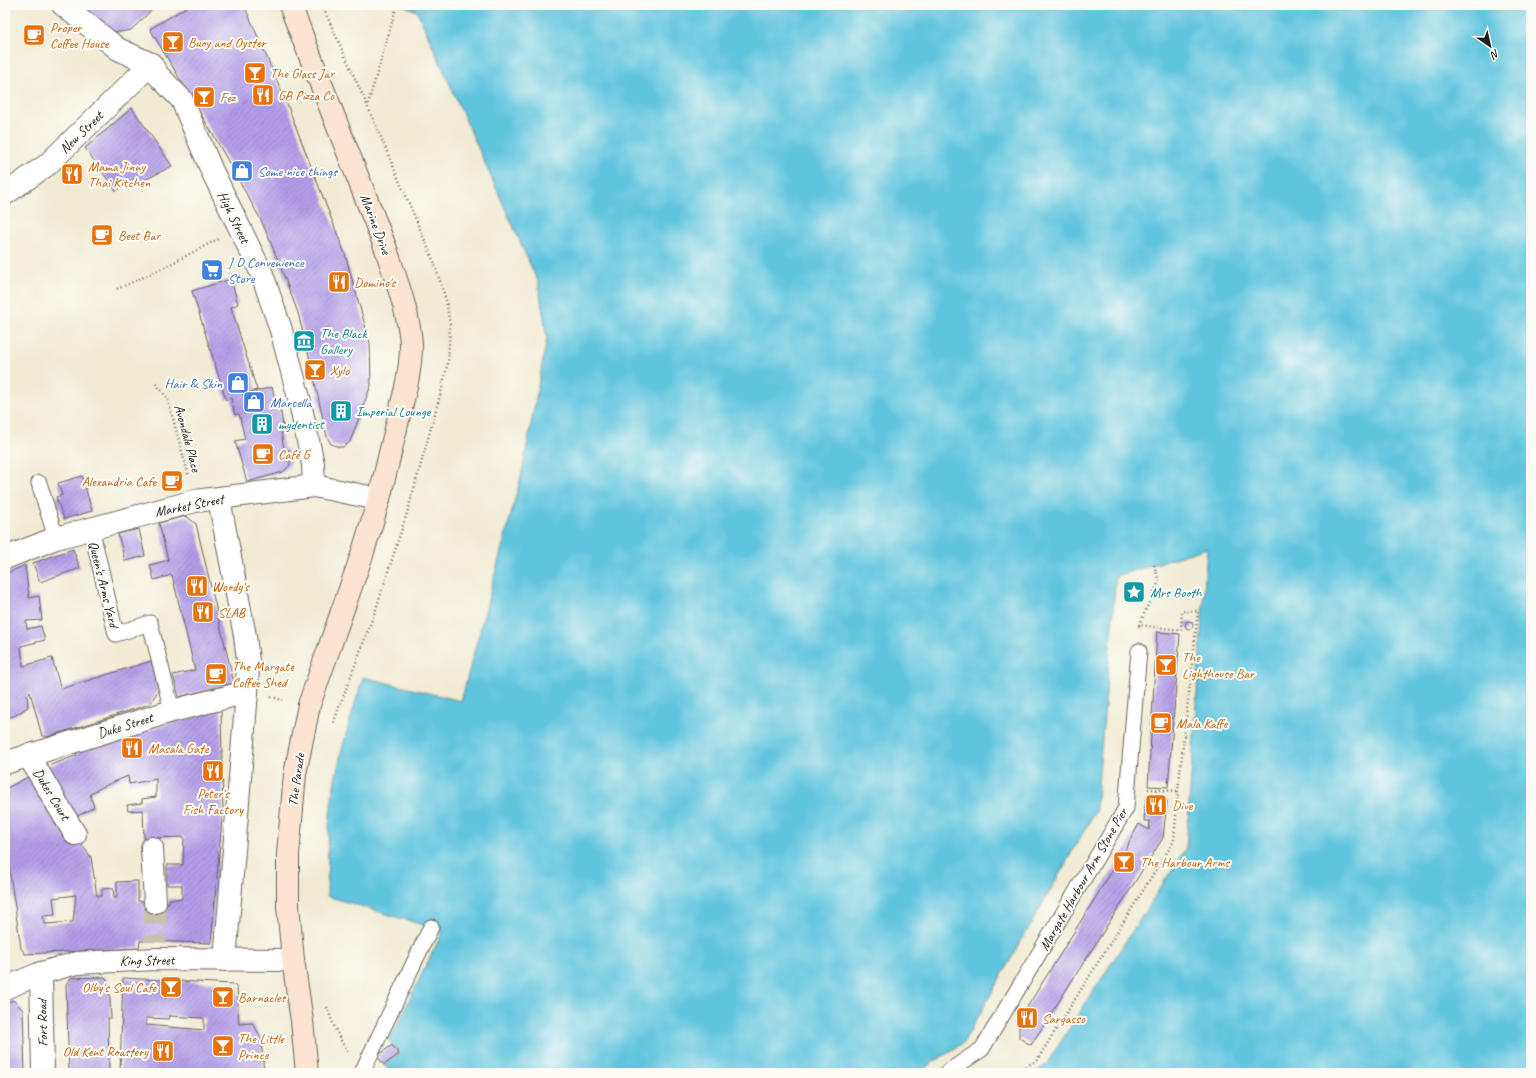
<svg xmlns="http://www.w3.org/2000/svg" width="1536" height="1078" viewBox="0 0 1536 1078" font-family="Caveat,sans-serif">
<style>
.water{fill:#60c5de;stroke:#3e707d}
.building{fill:url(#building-hatch);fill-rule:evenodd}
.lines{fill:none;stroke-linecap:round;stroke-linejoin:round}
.street-tunnel{stroke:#c6c2ae;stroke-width:22;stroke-dasharray:22 11;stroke-linecap:butt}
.lane-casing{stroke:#67645c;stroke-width:17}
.street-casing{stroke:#67645c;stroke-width:24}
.secondary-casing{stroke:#67645c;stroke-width:24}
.path{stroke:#67645c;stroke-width:2.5;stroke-dasharray:1 3;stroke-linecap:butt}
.lane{stroke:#fff;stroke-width:15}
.street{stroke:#fff;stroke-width:22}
.secondary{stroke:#fce5d0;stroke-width:22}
.labels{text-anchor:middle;stroke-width:4;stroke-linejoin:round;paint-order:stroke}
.food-label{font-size:14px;fill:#c56008;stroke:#fdfcf7;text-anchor:start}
.street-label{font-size:14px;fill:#1c1c1c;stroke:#fdfcf7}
.shop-label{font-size:14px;fill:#366cbe;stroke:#fdfcf7;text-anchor:start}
.culture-label{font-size:14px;fill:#0d838f;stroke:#fdfcf7;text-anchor:start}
</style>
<defs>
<pattern id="building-hatch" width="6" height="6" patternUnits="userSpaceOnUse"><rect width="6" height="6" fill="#b29de9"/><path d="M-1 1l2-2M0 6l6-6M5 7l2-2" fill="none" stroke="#907fbc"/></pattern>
</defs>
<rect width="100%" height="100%" fill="#fdfcf7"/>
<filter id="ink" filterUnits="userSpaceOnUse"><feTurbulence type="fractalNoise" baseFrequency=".025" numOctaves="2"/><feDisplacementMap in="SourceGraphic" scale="8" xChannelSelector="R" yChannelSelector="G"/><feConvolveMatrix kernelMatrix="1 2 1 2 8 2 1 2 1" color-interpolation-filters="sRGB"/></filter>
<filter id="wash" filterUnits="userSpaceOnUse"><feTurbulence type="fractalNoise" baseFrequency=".012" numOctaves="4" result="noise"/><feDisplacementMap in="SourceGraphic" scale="16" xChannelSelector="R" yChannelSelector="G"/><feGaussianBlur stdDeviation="0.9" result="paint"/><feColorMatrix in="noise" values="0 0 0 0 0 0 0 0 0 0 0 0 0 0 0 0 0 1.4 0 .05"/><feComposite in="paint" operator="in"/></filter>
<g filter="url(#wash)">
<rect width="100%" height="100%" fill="#f1ebd3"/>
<path class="water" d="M402,5H1531V1073H1033L1045,1066L1186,848L1207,548L1116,576L1096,810L963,1043L917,1073H391L384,1065L399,1054L389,1041L443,931L327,896C328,864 327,831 332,798C338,757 351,717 363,677L461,701L522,473L547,338L538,282L417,11Z"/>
<g id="blocks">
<g class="building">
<polygon points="74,5 157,5 131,30 120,32 106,31"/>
<polygon points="190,5 244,5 285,99 345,254 370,343 371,385 350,442 343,447 339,447 331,444 327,437 309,356 298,313 278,260 261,220 214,136 150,29"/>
<polygon points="132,108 172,166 141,182 137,176 116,191 85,148"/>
<polygon points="231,279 238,304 231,307 257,390 242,395 272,387 277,407 280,406 284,433 281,433 284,449 288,449 290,460 290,465 283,472 247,482 235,441 245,439 239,414 235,415 231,398 226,400 192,291"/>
<polygon points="82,476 92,511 64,519 56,497 62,495 58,483"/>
<polygon points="186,516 196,524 234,683 179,697 173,675 195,670 172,575 154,580 150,565 168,560 159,523"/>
<polygon points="139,529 145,556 125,561 118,534"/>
<polygon points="73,549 80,568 40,582 33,563"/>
<polygon points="25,565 29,598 39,596 42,620 26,621 27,629 41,626 45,640 21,646 23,666 52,658 61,690 64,688 151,661 159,689 150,704 47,737 42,736 30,692 27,696 28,707 14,716 5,718 5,574"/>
<circle cx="1189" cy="625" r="4"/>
<polygon points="1157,632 1180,634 1168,787 1148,786"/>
<path d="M221,708L223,808L211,943L140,941L139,948L25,954L21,948L5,840V789L30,776L91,857L97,896H102V889L113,888L114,898H117V882L138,881V901L169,903V899H182V885H167V865H183L184,837L144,838L143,810L128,811L127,805L142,803V799L156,797V779L129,784L128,776L102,787L90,794L94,807L69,821L43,768L77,755L76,752ZM76,895L73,922L45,924L43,916L55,915L53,898Z"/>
<polygon points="1146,799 1167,801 1163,838 1031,1045 1019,1038 1019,1020 1129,844 1128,844 1139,824 1149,830 1150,821 1144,821"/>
<polygon points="105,977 109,982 111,1018 108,1018 109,1073 69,1073 66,984 71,978"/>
<path d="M123,978L233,984L237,988L239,1024L252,1023L255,1027L261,1038L264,1073H120ZM169,1016L204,1018V1030L146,1025V1018L169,1019Z"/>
<polygon points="13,1000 23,1010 25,1073 5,1073 5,1004"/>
<polygon points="392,1045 399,1054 384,1065 377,1056"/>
</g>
</g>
</g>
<g filter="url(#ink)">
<use href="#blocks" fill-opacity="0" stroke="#67645c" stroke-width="1"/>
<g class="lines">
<polyline class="street-tunnel" points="155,902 155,942"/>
<g class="lane-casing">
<g id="lane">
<polyline points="39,483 56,538"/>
<polyline points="91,528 116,634 150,623 172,711"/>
<polyline points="364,1073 363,1070 431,927"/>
<polyline points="946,1073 982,1049 1126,808 1139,651"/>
</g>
</g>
<g class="street-casing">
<g id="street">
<polyline points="63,5 118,49 151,64 158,75 182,100 212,171 262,274 281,330 299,398 313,464 314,486"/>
<polyline points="5,194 47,165 151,64"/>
<polyline points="219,499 245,636 248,661 247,692 225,960"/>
<polyline points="5,558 56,538 195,501 314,486 379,499"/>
<polyline points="28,755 75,834"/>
<polyline points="5,763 172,711 247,692"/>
<polyline points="152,848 155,902"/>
<polyline points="41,973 43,1073"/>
<polyline points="5,988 41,973 77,963 156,959 293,960"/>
</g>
</g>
<g class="secondary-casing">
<path id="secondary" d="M290,5L386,249C395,277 410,316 411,345C411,359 409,373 406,387L379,499L362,555L309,705L295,774L288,854V906L293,960L302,1021L307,1073"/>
</g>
<g class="path">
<polyline points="322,5 367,105 434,262 446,300 450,325 448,362 441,392 408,510 376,609 333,724"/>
<polyline points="368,104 397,5"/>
<polyline points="117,289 157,271 218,239"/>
<polyline points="156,384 167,397 189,477"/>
<polyline points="1139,625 1159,581 1154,565"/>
<polyline points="271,697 283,700"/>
<polyline points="1148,789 1178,791"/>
<path d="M327,1007C333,1024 338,1038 348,1051"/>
<polyline points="1016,1073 1037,1060 1174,841 1178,791 1198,611 1182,611 1181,630 1139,625 1139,630"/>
</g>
<use href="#lane" class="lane"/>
<use href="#street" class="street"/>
<use href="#secondary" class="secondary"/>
</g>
</g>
<defs>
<g id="cafe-square" transform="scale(1.15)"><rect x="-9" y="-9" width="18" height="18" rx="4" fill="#e8710a" stroke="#fdfcf7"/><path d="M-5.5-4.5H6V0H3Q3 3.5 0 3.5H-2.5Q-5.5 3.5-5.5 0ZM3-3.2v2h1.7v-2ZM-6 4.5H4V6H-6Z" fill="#fff"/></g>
<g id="bar-square" transform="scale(1.15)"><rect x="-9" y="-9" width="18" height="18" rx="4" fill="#e8710a" stroke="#fdfcf7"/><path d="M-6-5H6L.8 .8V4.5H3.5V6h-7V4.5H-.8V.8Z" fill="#fff"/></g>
<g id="restaurant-square" transform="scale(1.15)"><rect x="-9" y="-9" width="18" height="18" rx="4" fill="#e8710a" stroke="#fdfcf7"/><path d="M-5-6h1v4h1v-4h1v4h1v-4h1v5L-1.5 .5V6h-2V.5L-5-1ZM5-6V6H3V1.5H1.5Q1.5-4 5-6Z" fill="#fff"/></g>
<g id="shop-square" transform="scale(1.15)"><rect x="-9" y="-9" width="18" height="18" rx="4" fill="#3f7fe0" stroke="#fdfcf7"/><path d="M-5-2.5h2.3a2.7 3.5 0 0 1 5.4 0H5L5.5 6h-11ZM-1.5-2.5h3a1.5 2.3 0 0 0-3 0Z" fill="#fff"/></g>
<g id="supermarket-square" transform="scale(1.15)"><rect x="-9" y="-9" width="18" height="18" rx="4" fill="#3f7fe0" stroke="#fdfcf7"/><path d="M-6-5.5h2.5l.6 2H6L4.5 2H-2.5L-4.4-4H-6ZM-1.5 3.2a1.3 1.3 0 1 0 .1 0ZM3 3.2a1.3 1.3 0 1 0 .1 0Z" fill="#fff"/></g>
<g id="museum-square" transform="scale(1.15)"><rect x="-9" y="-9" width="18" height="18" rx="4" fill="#0f9aa8" stroke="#fdfcf7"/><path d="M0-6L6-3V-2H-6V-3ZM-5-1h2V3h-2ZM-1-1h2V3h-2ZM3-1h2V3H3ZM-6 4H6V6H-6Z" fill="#fff"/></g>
<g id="building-square" transform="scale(1.15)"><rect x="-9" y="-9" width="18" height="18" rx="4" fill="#0f9aa8" stroke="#fdfcf7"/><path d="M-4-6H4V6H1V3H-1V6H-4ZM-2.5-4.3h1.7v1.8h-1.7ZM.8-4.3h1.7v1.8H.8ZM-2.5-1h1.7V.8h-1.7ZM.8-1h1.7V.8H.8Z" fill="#fff"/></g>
<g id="sight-square" transform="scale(1.15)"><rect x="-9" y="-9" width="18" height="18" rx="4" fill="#0f9aa8" stroke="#fdfcf7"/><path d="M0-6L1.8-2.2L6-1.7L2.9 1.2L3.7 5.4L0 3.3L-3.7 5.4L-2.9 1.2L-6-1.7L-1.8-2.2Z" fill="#fff"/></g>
</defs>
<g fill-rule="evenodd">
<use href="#cafe-square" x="34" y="35"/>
<use href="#bar-square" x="173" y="42"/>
<use href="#bar-square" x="255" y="73"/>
<use href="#restaurant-square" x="263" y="95"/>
<use href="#bar-square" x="204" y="97"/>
<use href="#shop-square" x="242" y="171"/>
<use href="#restaurant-square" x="72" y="174"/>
<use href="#cafe-square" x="102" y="235"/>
<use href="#supermarket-square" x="212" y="270"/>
<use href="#restaurant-square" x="339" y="282"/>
<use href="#museum-square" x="304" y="341"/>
<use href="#bar-square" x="315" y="370"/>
<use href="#shop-square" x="238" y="383"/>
<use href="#shop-square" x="254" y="402"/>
<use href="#building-square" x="341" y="411"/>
<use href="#building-square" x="262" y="424"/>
<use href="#cafe-square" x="263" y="454"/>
<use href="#cafe-square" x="172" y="481"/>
<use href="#restaurant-square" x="197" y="586"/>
<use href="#sight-square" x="1134" y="592"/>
<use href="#restaurant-square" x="203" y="612"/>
<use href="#bar-square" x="1166" y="665"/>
<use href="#cafe-square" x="216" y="674"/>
<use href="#cafe-square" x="1161" y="723"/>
<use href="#restaurant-square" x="132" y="748"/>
<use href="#restaurant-square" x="213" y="771"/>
<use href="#restaurant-square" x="1156" y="805"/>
<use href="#bar-square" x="1124" y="862"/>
<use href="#bar-square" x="171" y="987"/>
<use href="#bar-square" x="223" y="997"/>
<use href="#restaurant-square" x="1027" y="1018"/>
<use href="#bar-square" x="223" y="1046"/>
<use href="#restaurant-square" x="163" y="1051"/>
</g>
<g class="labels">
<g class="food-label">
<text x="50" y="32">Proper<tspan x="50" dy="16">Coffee House</tspan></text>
<text x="188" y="47">Buoy and Oyster</text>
<text x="270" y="78">The Glass Jar</text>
<text x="278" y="100">GB Pizza Co</text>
<text x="220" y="102">Fez</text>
<text x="88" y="171">Mama Jinny<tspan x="88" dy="16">Thai Kitchen</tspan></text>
<text x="118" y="240">Beet Bar</text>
<text x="354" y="287">Domino's</text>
<text x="330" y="375">Xylo</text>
<text x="278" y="459">Café G</text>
<text x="156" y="486" text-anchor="end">Alexandria Cafe</text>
<text x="212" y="591">Woody's</text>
<text x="218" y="617">SLAB</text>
<text x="1182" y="662">The<tspan x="1182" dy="16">Lighthouse Bar</tspan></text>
<text x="232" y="671">The Margate<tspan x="232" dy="16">Coffee Shed</tspan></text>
<text x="1176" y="728">Mala Kaffe</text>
<text x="148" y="753">Masala Gate</text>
<text x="213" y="798" text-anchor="middle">Peter's<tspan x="213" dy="16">Fish Factory</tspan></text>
<text x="1172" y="810">Dive</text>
<text x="1140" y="867">The Harbour Arms</text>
<text x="156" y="992" text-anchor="end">Olby's Soul Cafe</text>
<text x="238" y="1002">Barnacles</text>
<text x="1042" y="1023">Sargasso</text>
<text x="238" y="1043">The Little<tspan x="238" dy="16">Prince</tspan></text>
<text x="148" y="1056" text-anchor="end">Old Kent Roastery</text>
</g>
<g class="street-label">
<text transform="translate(81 132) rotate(-44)" y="5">New Street</text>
<text transform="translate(234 217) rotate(64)" y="5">High Street</text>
<text transform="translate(376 224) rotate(69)" y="5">Marine Drive</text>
<text transform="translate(188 438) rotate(75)" y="5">Avondale Place</text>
<text transform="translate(189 505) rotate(-11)" y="5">Market Street</text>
<text transform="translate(104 584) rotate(76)" y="5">Queen's Arms Yard</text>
<text transform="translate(125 725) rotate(-17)" y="5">Duke Street</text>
<text transform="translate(296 780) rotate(-82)" y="5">The Parade</text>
<text transform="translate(52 794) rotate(59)" y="5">Dukes Court</text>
<text transform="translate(1083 879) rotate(-60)" y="5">Margate Harbour Arm Stone Pier</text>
<text transform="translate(147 960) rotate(-1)" y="5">King Street</text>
<text transform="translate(42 1023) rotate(-91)" y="5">Fort Road</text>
</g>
<g class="shop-label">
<text x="258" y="176">Some nice things</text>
<text x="228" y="267">J D Convenience<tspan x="228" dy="16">Store</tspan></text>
<text x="222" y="388" text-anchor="end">Hair &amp; Skin</text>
<text x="270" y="407">Marcella</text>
</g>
<g class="culture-label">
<text x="320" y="338">The Black<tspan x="320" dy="16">Gallery</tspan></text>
<text x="356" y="416">Imperial Lounge</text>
<text x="278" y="429">mydentist</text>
<text x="1150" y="597">Mrs Booth</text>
</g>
</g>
<rect width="1536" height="1078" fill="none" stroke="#fdfcf7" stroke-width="20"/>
<g transform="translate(1490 46) rotate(146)" stroke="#fdfcf7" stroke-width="3" paint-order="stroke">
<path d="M0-3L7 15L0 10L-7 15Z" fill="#1c1c1c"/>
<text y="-6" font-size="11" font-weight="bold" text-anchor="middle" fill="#1c1c1c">N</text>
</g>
</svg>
